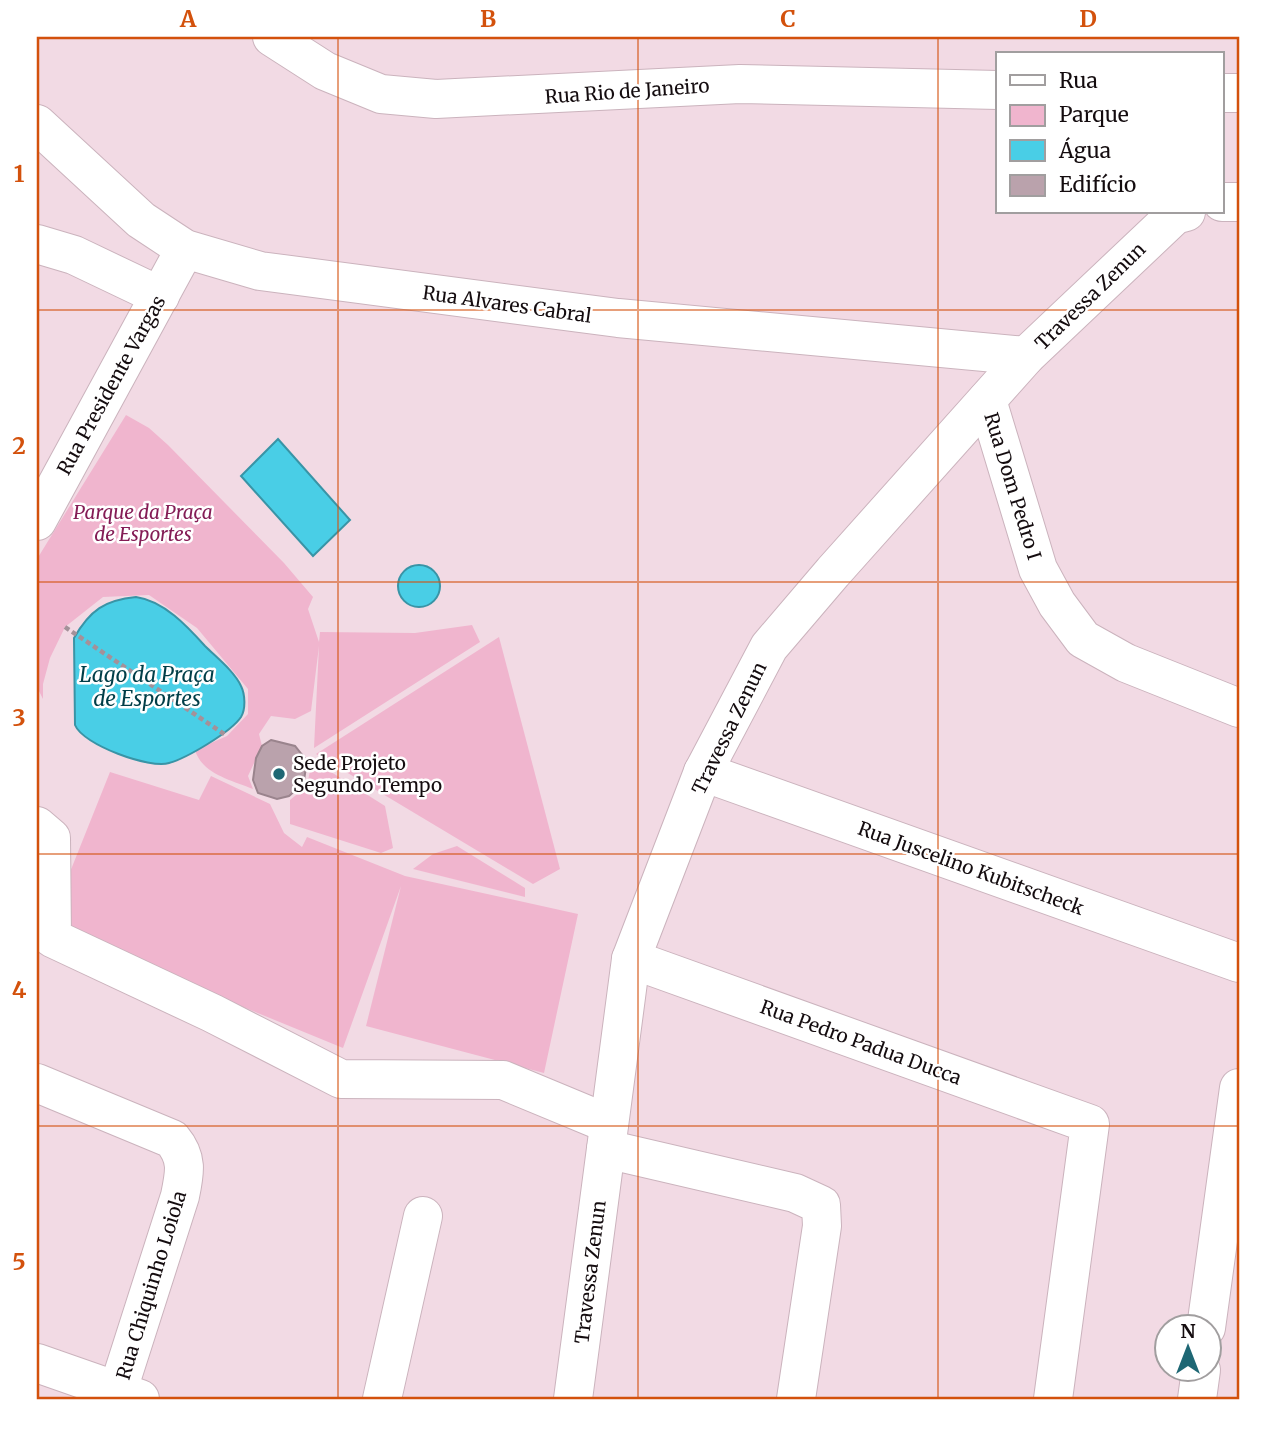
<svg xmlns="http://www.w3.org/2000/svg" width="1276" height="1436" viewBox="0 0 1276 1436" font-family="Merriweather,serif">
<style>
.green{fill:#f0b5ce}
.water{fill:#49cee6;stroke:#3994a6;stroke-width:2}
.building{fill:#baa2ac;stroke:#9a848d;stroke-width:2}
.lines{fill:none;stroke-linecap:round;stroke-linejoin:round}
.minor-casing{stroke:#cbb3bd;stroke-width:40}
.path{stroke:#a49199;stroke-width:4.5;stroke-dasharray:5 3.5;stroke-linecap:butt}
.minor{stroke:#fff;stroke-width:38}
.grid{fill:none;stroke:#d3510c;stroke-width:2;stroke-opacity:0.55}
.poi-dot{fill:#1e6774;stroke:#fff;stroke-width:2.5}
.labels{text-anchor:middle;stroke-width:5;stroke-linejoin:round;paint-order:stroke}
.street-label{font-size:19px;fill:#140c0f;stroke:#fff}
.park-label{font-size:19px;font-style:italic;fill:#841d56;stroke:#fff}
.poi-label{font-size:19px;fill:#140c0f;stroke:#fff;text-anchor:start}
.water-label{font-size:21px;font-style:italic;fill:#003e48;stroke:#fff}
.neatline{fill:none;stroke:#d3510c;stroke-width:2.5}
.grid-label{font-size:23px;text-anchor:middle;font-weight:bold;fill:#d3510c}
</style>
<rect width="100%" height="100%" fill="#f2dae4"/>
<g class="green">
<path d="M126,415L149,428L168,445L284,563L313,597L308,609L319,642L320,632L415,633L472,625L480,642L314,748L319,646L311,711L295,719L271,716L259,734L262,746L248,776L253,789C231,780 202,774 195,750L227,736L248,714V689L197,628L149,595L103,597L65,627L50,658L43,684V699L37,687V559Z"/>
<polygon points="499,637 560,869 533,884 316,754"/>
<polygon points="312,760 385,806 393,848 381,853 290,824 290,800 307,786"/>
<polygon points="110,772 199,800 211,776 270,804 284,833 302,847 307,837 405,876 578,914 544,1073 366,1026 401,886 343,1048 48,927"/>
<polygon points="457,846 525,888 525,897 413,869 433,854"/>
</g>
<g class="water">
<polygon points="278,439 350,520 313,556 241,476"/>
<circle cx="419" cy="586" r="21"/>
<path d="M136,597C164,601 187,626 205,646C216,657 234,671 241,686C245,694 246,709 241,717C231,732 187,758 169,763C150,769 83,745 75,725L74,638C90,610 105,600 136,597Z"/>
</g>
<polygon class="building" points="271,740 295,746 307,761 304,780 298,788 289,796 277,799 258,793 253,780 256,758 262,746"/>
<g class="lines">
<g class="minor-casing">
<g id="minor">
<polyline points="272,37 325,71 381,94 436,99 740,84 998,90"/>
<polyline points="1222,93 1239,93"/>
<polyline points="37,124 141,220 185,249 260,271 618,318 1026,356"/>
<polyline points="1222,202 1239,202"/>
<polyline points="37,244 74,255 160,296"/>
<polyline points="987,400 1038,569 1057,604 1083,639 1126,663 1239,708"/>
<polyline points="37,521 185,249"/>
<polyline points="703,772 1239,963"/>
<polyline points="37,826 51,838 52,938 212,1013 341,1079 503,1080 609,1124"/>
<polyline points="631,959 1090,1124 1053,1399"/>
<path d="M37,1083L172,1139C188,1158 185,1172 180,1196L117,1393"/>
<polyline points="606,1149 795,1193 821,1205 822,1226 796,1399"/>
<polyline points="1206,1328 1239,1088"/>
<polyline points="37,1363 140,1399"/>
<polyline points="382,1399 423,1216"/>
<polyline points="573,1399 631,959 703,772 769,647 833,572 1026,356 1175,215 1186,212"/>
<polyline points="1197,1399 1201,1370"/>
</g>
</g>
<polyline class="path" points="65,627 227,736"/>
<use href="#minor" class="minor"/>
</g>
<path class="grid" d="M338,37V1399M638,37V1399M938,37V1399M37,310H1239M37,582H1239M37,854H1239M37,1126H1239"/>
<circle class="poi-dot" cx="279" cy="774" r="7"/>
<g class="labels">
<g class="street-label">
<text transform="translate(627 91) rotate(-4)" y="7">Rua Rio de Janeiro</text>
<text transform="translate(1090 296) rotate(-44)" y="7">Travessa Zenun</text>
<text transform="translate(507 304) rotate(8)" y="7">Rua Alvares Cabral</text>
<text transform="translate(111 385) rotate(-61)" y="7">Rua Presidente Vargas</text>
<text transform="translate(1013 486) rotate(73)" y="7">Rua Dom Pedro I</text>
<text transform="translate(729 728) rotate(-64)" y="7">Travessa Zenun</text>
<text transform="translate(971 868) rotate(20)" y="7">Rua Juscelino Kubitscheck</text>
<text transform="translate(861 1042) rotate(20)" y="7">Rua Pedro Padua Ducca</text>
<text transform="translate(590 1272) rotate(-83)" y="7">Travessa Zenun</text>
<text transform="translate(151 1285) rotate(-73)" y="7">Rua Chiquinho Loiola</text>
</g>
<g class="park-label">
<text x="143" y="519">Parque da Praça<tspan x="143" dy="22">de Esportes</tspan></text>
</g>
<g class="poi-label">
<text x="293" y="770">Sede Projeto<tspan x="293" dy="22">Segundo Tempo</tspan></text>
</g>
<g class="water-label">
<text x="147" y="682">Lago da Praça<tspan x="147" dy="24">de Esportes</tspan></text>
</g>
</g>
<rect width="1276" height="1436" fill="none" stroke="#ffffff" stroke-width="77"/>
<rect x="996" y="52" width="228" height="161" fill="#ffffff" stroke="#a19e9f" stroke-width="2"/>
<rect x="1010" y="75" width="35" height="10" fill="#ffffff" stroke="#a19e9f" stroke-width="2"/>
<text x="1059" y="88" font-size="21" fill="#140c0f">Rua</text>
<rect x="1010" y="105" width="35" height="21" fill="#f0b5ce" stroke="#a19e9f" stroke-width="2"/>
<text x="1059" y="122" font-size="21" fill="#140c0f">Parque</text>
<rect x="1010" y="140" width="35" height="21" fill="#49cee6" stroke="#a19e9f" stroke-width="2"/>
<text x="1059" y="158" font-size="21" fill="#140c0f">Água</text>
<rect x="1010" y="175" width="35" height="21" fill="#baa2ac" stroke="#a19e9f" stroke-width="2"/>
<text x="1059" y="192" font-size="21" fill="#140c0f">Edifício</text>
<g transform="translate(1188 1348)"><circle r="33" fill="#ffffff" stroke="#a19e9f" stroke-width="2"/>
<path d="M0-5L12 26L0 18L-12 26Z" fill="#1e6774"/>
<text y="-10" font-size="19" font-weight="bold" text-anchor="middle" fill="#140c0f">N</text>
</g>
<rect x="38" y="38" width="1200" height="1360" class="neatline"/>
<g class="grid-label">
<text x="188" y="27">A</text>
<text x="488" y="27">B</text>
<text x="788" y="27">C</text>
<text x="1088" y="27">D</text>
<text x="19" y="182">1</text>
<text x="19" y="454">2</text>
<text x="19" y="726">3</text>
<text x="19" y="998">4</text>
<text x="19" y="1270">5</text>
</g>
</svg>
